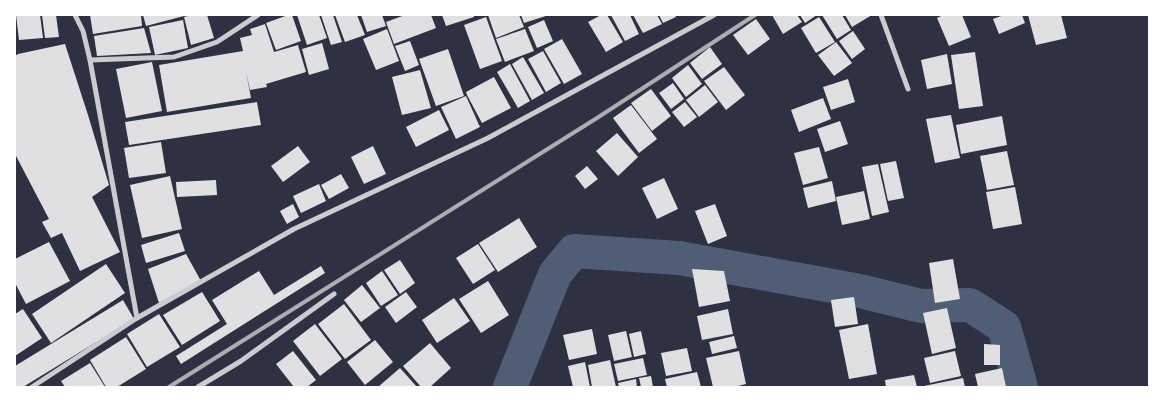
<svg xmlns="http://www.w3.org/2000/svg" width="1164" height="402" viewBox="0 0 1164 402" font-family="Helvetica,sans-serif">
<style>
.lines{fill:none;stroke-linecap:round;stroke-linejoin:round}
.river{stroke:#4f5d75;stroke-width:34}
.building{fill:#e0e0e3}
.minor{stroke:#caccd0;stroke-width:5}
.rail{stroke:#abadb3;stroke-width:4}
</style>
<rect width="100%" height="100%" fill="#2d3142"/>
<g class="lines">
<polyline class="river" points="510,387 555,274 574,251 679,258 860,291 921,306 970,305 1004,327 1021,387"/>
</g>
<g class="building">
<polygon points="16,15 40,15 43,38 19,40"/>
<polygon points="42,15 56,15 59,37 45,38"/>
<polygon points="90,15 141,15 142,26 93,34"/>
<polygon points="143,15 184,15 184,16 146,26"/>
<polygon points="192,15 207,15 214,38 191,45 184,17"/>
<polygon points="288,15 292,15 301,41 276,50 266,23"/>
<polygon points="297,15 319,15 327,38 307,45"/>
<polygon points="321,15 333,15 342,42 331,45"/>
<polygon points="335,15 357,15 365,35 345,42"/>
<polygon points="361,15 382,15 386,26 367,32"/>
<polygon points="405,15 431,15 436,28 394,44 386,22"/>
<polygon points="442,15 474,15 474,17 446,26"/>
<polygon points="488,15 519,15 524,27 496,38"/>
<polygon points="521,15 549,15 524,23"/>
<polygon points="601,15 607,15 623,42 606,52 588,22"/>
<polygon points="611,15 630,15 639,34 625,41"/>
<polygon points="633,15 657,15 662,24 643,33"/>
<polygon points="659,15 675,15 676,17 663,23"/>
<polygon points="772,15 797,15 802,22 783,34"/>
<polygon points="800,15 817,15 805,23"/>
<polygon points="822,15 842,15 851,30 837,39"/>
<polygon points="845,15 872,15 852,27"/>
<polygon points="943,15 962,15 971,37 949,46 937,18"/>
<polygon points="1004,15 1022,15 1025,23 999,34 993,19"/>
<polygon points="1028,15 1061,15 1067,38 1036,45"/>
<polygon points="486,17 502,61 480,69 464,25"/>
<polygon points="819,17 835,42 816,53 801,28"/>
<polygon points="756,19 770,39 748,55 733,35"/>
<polygon points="183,20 188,48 155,55 149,27"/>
<polygon points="544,20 553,41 537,48 528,27"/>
<polygon points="265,24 274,52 298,45 306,72 266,84 267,87 250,90 246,72 251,98 167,112 159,65 243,51 240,38 252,35 250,29"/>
<polygon points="144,28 151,53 97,56 94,36"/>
<polygon points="387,29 399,61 376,70 363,39"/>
<polygon points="525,29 534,51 505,62 496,39"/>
<polygon points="853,31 865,49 852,59 839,41"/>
<polygon points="562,39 582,74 564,84 544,49"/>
<polygon points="410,41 419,65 405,71 395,46"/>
<polygon points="836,42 852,63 834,76 818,55"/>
<polygon points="322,43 329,69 309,75 302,49"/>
<polygon points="65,44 88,115 109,185 92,197 120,252 80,271 62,233 51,238 42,222 49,219 15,154 15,56 18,54"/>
<polygon points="710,47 722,64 702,79 690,63"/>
<polygon points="448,49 464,96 436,106 419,59"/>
<polygon points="543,51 561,83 546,92 528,59"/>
<polygon points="975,52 983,106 959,109 951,55"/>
<polygon points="947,54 952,84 927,89 921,60"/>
<polygon points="523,57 544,93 532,100 512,64"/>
<polygon points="152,62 162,111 126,118 116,69"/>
<polygon points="510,64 530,101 518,108 497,72"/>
<polygon points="688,65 702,84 686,97 672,78"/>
<polygon points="724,67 745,95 726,110 704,81"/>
<polygon points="420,70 431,108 402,115 392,77"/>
<polygon points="494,77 511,108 482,123 467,95 469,94 467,95 466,92"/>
<polygon points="848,79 855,102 831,110 823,87"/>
<polygon points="673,83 684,99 671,109 659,93"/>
<polygon points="705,85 718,102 699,117 686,100"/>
<polygon points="651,89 671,116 652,131 631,103"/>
<polygon points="466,96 480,127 456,139 441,107"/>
<polygon points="823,98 831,119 799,132 791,110"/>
<polygon points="257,102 261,125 129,145 125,122"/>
<polygon points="685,102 697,117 684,127 672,112"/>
<polygon points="631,105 657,139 639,153 613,118"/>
<polygon points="439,110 449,130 416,147 406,127"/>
<polygon points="951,115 960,158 935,163 926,119"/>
<polygon points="1002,116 1007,145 961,154 956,125"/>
<polygon points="840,121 848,144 825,152 817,129"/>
<polygon points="617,133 638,157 618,176 596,151"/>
<polygon points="161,142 166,173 129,178 124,148"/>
<polygon points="298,146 310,162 283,182 271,166"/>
<polygon points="373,146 386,174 364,184 351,157"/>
<polygon points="819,147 828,178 803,185 794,153"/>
<polygon points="1007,151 1014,185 987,190 980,156"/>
<polygon points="896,161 904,198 888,201 880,164"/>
<polygon points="878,164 889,212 872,216 862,167"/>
<polygon points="587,166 598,179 585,189 575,176"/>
<polygon points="341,174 349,188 329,199 321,185"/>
<polygon points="170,176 182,229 142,238 130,185"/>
<polygon points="664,178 678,209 657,219 642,188"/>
<polygon points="216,180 217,195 177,197 176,182"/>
<polygon points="832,181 836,201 808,208 803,188"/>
<polygon points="319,184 326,201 301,213 293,196"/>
<polygon points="1015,187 1022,224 993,229 986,192"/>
<polygon points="864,191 870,219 842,225 836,197"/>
<polygon points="293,204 299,217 287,224 280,211"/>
<polygon points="715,204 727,236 708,244 695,211"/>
<polygon points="519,218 537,247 498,272 479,243"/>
<polygon points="179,233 185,251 146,263 141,245"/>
<polygon points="49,242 70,281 26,304 15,283 15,259"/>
<polygon points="478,244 495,270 473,284 456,258"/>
<polygon points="186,254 201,281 159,303 148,269"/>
<polygon points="953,259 960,299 935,303 929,263"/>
<polygon points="400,260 415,283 400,294 384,270"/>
<polygon points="106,264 125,293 51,343 32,314"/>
<polygon points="321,266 325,273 181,364 176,356 227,324 212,300 259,271 274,295"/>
<polygon points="692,269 724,271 730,301 699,307"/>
<polygon points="382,271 398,295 381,306 366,283"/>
<polygon points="488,281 509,315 481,333 459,299"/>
<polygon points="362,285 380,308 361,322 344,300"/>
<polygon points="202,292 220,321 182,345 163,315"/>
<polygon points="406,292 417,307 396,323 385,307"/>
<polygon points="854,297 858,324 835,327 831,300"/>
<polygon points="454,298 470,321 437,343 422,320"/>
<polygon points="123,300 134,319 23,387 15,387 15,366"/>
<polygon points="344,304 371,340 345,359 318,324"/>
<polygon points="947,308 956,348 932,354 923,313"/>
<polygon points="23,309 42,338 15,356 15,314"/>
<polygon points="728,309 733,334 702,340 697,316"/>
<polygon points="159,314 180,347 147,367 127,334"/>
<polygon points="315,324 342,359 320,376 293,341"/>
<polygon points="868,324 877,374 849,379 839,330"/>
<polygon points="592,329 597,354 569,360 563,335"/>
<polygon points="626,331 632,357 614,361 608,335"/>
<polygon points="641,331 646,354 634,357 629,334"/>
<polygon points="734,336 737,348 712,354 709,342"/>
<polygon points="126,337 146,369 117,387 106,387 90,360"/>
<polygon points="375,340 393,362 365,385 347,362"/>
<polygon points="430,343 451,368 430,387 421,387 403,366"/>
<polygon points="984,344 1000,345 1000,365 984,365"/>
<polygon points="687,348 692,371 666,376 661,353"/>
<polygon points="293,351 316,380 307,387 294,387 276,364"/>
<polygon points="739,351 746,384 734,387 713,387 706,358"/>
<polygon points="955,351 961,376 930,383 924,358"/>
<polygon points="643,358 647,375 618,381 614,364"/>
<polygon points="610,360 616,387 592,387 588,365"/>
<polygon points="585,362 590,387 573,387 568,366"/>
<polygon points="90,363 105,387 65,387 61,381"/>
<polygon points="400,368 417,387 378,387"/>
<polygon points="1002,368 1006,387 978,387 975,374"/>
<polygon points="697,372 701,387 667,387 665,379"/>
<polygon points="914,375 917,387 886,387 885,380"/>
<polygon points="651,376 653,387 641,387 639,378"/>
<polygon points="963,378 965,387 924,387 924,386"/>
<polygon points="636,379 637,387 619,387 618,383"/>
</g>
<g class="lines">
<g class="minor">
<polyline points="75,15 83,31 90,60 137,318"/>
<polyline points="881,15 908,89"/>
<polyline points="90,60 174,57 217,42 258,15"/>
<polyline points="32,387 137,318 294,229 488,138 714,15"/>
<polyline points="198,387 241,361 334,294"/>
</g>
<polyline class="rail" points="169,387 597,118 755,15"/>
</g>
<rect width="1164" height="402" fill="none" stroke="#ffffff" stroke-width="32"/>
</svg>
